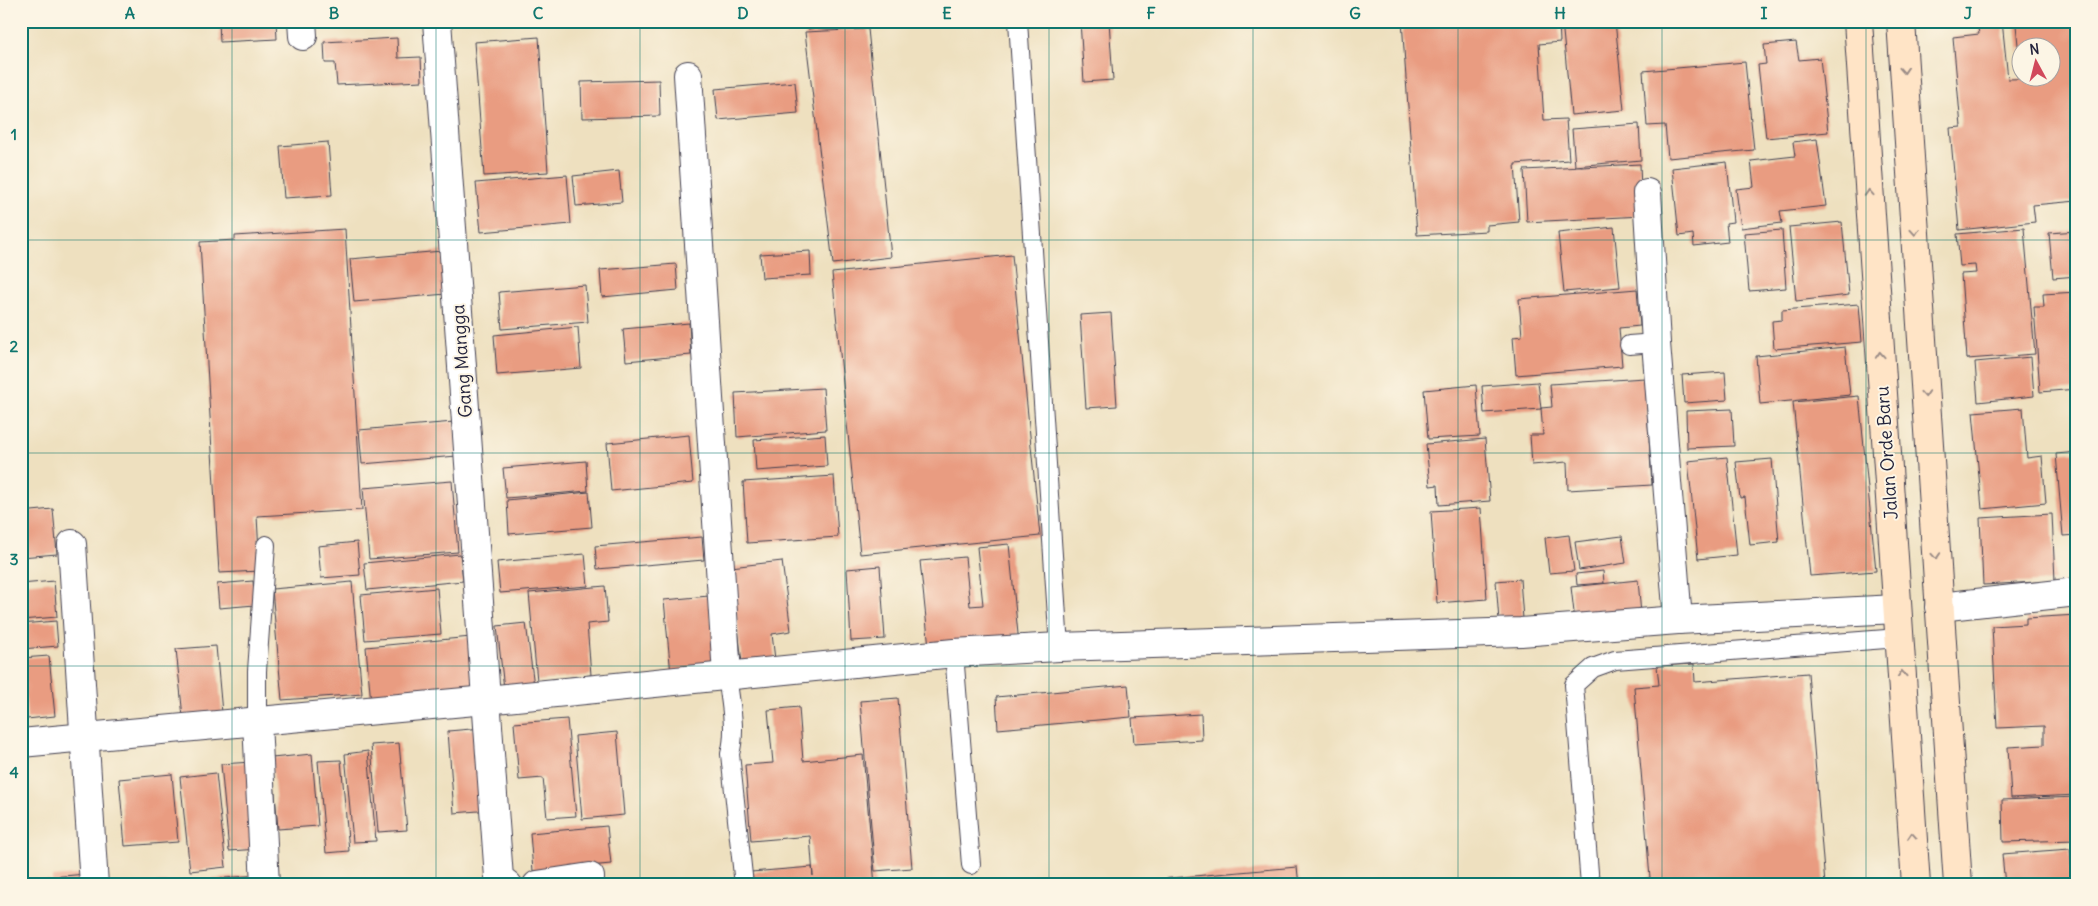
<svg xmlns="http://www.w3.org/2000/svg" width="2098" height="906" viewBox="0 0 2098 906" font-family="Delius,sans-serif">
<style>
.building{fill:#e99c81}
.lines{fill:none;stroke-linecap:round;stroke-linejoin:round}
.lane-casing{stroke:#413e4f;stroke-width:20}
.street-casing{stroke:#413e4f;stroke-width:30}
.secondary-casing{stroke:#413e4f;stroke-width:30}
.lane{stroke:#fff;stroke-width:18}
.street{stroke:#fff;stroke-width:28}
.secondary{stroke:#ffe4c6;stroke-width:28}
.oneway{stroke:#9c8d87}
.grid{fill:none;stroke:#0f766e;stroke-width:1;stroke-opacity:0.55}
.labels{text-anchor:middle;stroke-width:4;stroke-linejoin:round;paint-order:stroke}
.street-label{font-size:18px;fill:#22223b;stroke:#fcf5e5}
.neatline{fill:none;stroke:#0f766e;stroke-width:2}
.grid-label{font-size:16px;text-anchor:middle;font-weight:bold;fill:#0f766e}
</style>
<rect width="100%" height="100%" fill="#fcf5e5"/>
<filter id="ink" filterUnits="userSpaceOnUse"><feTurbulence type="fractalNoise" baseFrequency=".02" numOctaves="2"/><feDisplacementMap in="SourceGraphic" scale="10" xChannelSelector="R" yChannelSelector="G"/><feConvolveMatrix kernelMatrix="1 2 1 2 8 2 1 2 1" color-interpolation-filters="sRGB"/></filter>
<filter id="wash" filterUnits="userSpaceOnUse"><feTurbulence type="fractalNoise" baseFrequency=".0096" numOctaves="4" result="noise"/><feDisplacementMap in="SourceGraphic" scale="20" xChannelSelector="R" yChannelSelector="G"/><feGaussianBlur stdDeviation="1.12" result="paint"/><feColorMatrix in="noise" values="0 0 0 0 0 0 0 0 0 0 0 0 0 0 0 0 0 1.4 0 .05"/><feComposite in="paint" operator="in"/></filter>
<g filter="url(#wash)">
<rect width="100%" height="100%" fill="#eee0bf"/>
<g id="blocks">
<g class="building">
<polygon points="219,21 276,21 277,39 220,42"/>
<polygon points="807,21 865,21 865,23 808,29"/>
<polygon points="1080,21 1109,21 1113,80 1084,82"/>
<polygon points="1402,21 1559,21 1560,42 1539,44 1544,120 1566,119 1569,160 1515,164 1519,222 1487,225 1487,231 1417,235"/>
<polygon points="1562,21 1615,21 1624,110 1571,115"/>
<polygon points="1977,21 2002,21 2008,79 2050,78 2050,48 2020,48 2019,55 2016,25 2077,21 2077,201 2033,205 2035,222 1959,230 1950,128 1961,127 1953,37 1979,34"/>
<polygon points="868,29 891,257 833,264 805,32"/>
<polygon points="539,37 548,172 484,176 474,42"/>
<polygon points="397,38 398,58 421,57 422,81 337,85 335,63 325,63 324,42"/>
<polygon points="1796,42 1799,60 1820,58 1828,132 1766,138 1758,65 1766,64 1764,45"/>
<polygon points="1745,62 1754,150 1668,158 1665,125 1647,126 1643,71"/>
<polygon points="659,80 660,116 582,118 581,82"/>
<polygon points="795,82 798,113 718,120 715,89"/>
<polygon points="1639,124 1641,160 1575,166 1572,129"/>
<polygon points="1817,139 1826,206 1780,211 1782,223 1741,228 1736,189 1754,187 1751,161 1795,156 1793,142"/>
<polygon points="328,142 332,195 284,198 280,146"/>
<polygon points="1727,162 1733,222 1726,223 1728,242 1694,246 1693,234 1679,236 1672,168"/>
<polygon points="1640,164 1642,216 1527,222 1524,170"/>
<polygon points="619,171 622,202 576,206 573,176"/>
<polygon points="567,175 571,224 481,232 476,183"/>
<polygon points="1842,222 1849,295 1796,301 1789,227"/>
<polygon points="1614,227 1620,287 1564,292 1558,233"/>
<polygon points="2024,228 2035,354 1967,359 1961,274 1976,273 1975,265 1960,266 1957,234"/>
<polygon points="345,229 362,510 257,516 260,571 219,573 200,242 235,240 235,236"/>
<polygon points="1782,230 1786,288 1749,291 1744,233"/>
<polygon points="2077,231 2077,276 2053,278 2049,233"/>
<polygon points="442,251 446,294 354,302 350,259"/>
<polygon points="810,251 811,275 762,278 760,254"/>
<polygon points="1012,255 1040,536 860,554 832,273"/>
<polygon points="676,264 678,290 602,297 600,270"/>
<polygon points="585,285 588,322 502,329 499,292"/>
<polygon points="1637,289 1640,326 1619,328 1622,366 1516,375 1513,337 1522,336 1519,299"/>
<polygon points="2077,292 2077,389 2040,392 2034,307 2044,307 2043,294"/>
<polygon points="1859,304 1862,342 1774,349 1772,321 1782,320 1782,310"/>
<polygon points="1111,313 1117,406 1086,408 1080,315"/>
<polygon points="689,323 691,355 626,361 623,329"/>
<polygon points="578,327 581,368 497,375 494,335"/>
<polygon points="1845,347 1850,395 1760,404 1756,356"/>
<polygon points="2031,357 2034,396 1978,402 1975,362"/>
<polygon points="1725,372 1727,400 1684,403 1682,375"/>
<polygon points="1645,378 1652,485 1568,490 1567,462 1532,465 1530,435 1543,435 1541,408 1552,407 1550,384"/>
<polygon points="1538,382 1541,409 1484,413 1482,386"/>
<polygon points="1476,385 1480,436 1428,439 1424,390"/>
<polygon points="823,388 826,430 737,437 735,393"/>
<polygon points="1859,396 1876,571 1810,576 1793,402"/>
<polygon points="2023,408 2027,458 2042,456 2046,503 1982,509 1973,412"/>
<polygon points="1732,409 1734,446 1687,448 1686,411"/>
<polygon points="454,422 457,456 362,464 359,430"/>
<polygon points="689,435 693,483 611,491 607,443"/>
<polygon points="825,435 827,466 756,471 754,440"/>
<polygon points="1485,439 1490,501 1439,505 1438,485 1430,486 1426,444"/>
<polygon points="2077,452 2077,535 2063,536 2056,454"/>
<polygon points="1727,457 1737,555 1698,559 1688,461"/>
<polygon points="1772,459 1779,542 1750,545 1745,497 1740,498 1736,462"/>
<polygon points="586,461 588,491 506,498 503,468"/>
<polygon points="834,476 838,537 747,543 743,482"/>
<polygon points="452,481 458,552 369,559 363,488"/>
<polygon points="589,492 592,527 509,534 507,500"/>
<polygon points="1481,508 1487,599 1437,603 1431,511"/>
<polygon points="53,509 57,554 21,557 21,512"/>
<polygon points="2052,514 2055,581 1983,585 1980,518"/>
<polygon points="1569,535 1574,571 1549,573 1545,538"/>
<polygon points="1622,536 1626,563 1579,570 1575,542"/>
<polygon points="702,537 704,560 597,569 595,546"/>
<polygon points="357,542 360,575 321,578 318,546"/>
<polygon points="1009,544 1019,644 929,647 920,561 965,557 970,606 983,605 977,547"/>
<polygon points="460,554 463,581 367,590 364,563"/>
<polygon points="585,554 588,586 500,593 497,562"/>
<polygon points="782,561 791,631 772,634 776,668 743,672 731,567"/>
<polygon points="880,566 885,639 851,641 847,569"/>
<polygon points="1603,571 1604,583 1577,585 1576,574"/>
<polygon points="1520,579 1523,619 1499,621 1496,581"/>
<polygon points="1638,580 1641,614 1575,621 1571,587"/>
<polygon points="54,581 57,617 21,620 21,584"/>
<polygon points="253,581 255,605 219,608 217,584"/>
<polygon points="352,582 362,694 282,700 272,589"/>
<polygon points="605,586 608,622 587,624 591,675 537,681 529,593"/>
<polygon points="437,588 441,634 365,640 361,595"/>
<polygon points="709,596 716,670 671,674 664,600"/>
<polygon points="2077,615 2077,795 2011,798 2008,747 2044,745 2044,726 1997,728 1992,626 2026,624 2026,618"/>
<polygon points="56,621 58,646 21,649 21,624"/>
<polygon points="526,623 534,686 504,689 497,626"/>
<polygon points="471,637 476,694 371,703 366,647"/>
<polygon points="216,646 222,713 183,717 176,649"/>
<polygon points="49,656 55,716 27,719 22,658"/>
<polygon points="1694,664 1695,682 1808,673 1825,885 1615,885 1615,881 1650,878 1634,687 1659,685 1657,666"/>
<polygon points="1128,685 1131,717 998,729 996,697"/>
<polygon points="898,698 912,868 875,871 860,701"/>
<polygon points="799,707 803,761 863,755 875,885 752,885 751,872 812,867 813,876 810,836 751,841 745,765 773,763 768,710"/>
<polygon points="1201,714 1202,740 1134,744 1132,718"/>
<polygon points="567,719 576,816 547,818 543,778 519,780 514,723"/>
<polygon points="483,728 490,810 454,813 448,731"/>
<polygon points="617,732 624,815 582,819 575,736"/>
<polygon points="399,743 407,830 378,832 371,745"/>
<polygon points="368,751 376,841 353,842 345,754"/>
<polygon points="312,754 318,826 278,829 272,758"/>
<polygon points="341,760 349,851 326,853 318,761"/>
<polygon points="252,762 259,849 229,851 221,764"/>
<polygon points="216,773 226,867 190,871 180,777"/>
<polygon points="172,774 178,842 125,846 119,779"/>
<polygon points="2077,797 2077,840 2003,842 2002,800"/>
<polygon points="607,826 611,864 533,871 530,833"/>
<polygon points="2070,849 2073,885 2005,885 2002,854"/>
<polygon points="1297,867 1299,885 1114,885 1114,883"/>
<polygon points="86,874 87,885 52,885 52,877"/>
<polygon points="256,875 257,885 194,885 194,881"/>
<polygon points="50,880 51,885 21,885 21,882"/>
<polygon points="188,881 189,885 156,885 155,883"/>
</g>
</g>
</g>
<g filter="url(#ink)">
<use href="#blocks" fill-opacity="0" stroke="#413e4f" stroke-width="1"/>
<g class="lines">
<g class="lane-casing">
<g id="lane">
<polyline points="1018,21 1059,647"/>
<polyline points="1629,345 1656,343"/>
<polyline points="954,653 971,865"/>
<path d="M727,675C730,701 737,729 730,754L744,885"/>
<polyline points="257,722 257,671 266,545"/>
<polyline points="1590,885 1574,685 1593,668 1615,660 1899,638"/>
</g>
</g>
<g class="street-casing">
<g id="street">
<polyline points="302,21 303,36"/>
<polyline points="437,21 499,878 508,885"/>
<polyline points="688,75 727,675"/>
<polyline points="1647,193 1656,343 1678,620"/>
<polyline points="72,544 94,885"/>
<polyline points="1939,607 2077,592"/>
<polyline points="257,722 265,885"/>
<polyline points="21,743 486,700 954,653 1059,647 1521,632 1678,620 1897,609"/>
<polyline points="537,885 590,877"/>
</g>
</g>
<g class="secondary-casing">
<g id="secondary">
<polyline points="1858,21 1916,885"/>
<polyline points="1901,21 1958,885"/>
</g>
</g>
<use href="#lane" class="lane"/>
<use href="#street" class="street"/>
<use href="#secondary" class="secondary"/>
</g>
<defs><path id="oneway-chevron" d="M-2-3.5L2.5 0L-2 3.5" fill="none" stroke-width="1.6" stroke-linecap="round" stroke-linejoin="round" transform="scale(1.25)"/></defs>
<g class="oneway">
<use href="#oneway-chevron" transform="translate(1904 70) rotate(86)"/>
<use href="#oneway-chevron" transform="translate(1869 193) rotate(-94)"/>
<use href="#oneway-chevron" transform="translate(1915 232) rotate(86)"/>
<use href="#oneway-chevron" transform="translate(1880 355) rotate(-94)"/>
<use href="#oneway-chevron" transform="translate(1925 394) rotate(86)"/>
<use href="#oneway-chevron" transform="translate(1936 556) rotate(86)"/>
<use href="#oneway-chevron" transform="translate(1902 674) rotate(-94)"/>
<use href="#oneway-chevron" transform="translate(1912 836) rotate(-94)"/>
</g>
</g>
<path class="grid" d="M232,21V885M436,21V885M640,21V885M845,21V885M1049,21V885M1253,21V885M1458,21V885M1662,21V885M1866,21V885M21,240H2077M21,453H2077M21,666H2077"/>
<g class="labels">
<g class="street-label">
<text transform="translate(462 361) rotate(-94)" y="6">Gang Mangga</text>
<text transform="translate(1887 453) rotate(-94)" y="6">Jalan Orde Baru</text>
</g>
</g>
<rect width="2098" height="906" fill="none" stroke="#fcf5e5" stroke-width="55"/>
<g transform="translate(2036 62) rotate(353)"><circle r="24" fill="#fcf5e5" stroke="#a5a1a1"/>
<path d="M0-4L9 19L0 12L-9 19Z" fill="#d1495b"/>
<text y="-8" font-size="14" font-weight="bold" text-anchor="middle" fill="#22223b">N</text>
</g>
<rect x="28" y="28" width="2042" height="850" class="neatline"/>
<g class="grid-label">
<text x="130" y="19">A</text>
<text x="334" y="19">B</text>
<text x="538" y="19">C</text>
<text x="743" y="19">D</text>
<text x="947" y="19">E</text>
<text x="1151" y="19">F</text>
<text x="1355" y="19">G</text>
<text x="1560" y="19">H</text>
<text x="1764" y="19">I</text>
<text x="1968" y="19">J</text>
<text x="14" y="140">1</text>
<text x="14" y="352">2</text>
<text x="14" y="565">3</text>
<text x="14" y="778">4</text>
</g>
</svg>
